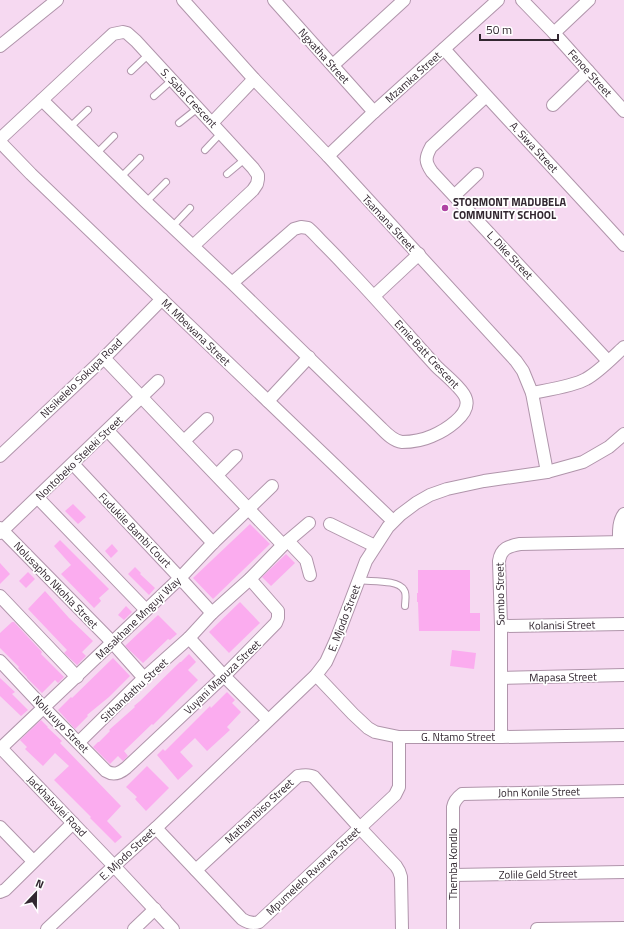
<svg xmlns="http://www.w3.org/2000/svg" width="624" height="929" viewBox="0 0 624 929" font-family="'Titillium Web',sans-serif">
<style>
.building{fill:#fbacef}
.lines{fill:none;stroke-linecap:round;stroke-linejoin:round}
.service-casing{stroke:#b095ab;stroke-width:8}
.minor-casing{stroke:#b095ab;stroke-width:14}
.service{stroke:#fff;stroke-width:6}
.minor{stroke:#fff;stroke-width:12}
.poi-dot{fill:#af43a3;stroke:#fff;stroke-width:1.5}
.labels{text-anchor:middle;stroke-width:3.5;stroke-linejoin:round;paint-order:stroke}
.street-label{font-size:11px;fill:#322730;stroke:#fff}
.poi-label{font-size:11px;font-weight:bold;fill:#322730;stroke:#fff;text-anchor:start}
</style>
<rect width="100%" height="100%" fill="#f6d9f1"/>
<g class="building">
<polygon points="73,504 86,517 78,524 65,511"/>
<polygon points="250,524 270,544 213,599 193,578"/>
<polygon points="60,540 109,589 99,598 101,601 94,608 61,574 71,565 54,546"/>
<polygon points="112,544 118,551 111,558 105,551"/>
<polygon points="286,554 295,563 271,586 262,577"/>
<polygon points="0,563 10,574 0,584"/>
<polygon points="135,567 141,573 140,574 155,588 149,595 128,574"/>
<polygon points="418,570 470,570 470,613 480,613 480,631 419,631 418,602 417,602 417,593 418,593"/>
<polygon points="28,572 35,579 26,588 19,581"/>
<polygon points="45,591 69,618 93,641 82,652 86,656 77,665 64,653 67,650 28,609"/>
<polygon points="240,602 260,623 229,653 209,632"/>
<polygon points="126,606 132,612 124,620 118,615"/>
<polygon points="158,615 177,634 170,640 168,639 143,663 125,646"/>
<polygon points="12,622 14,622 42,652 41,654 64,677 58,683 55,680 42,693 27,678 27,677 18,668 19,667 0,648 0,633"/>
<polygon points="452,650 476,653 474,669 450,666"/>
<polygon points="189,654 196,662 188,670 198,680 153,725 152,724 124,751 128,756 123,761 118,756 110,764 93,747 98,742 99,742 110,731 109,730 135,707 134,706 140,701 180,662 181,662"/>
<polygon points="113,658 130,676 109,697 87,715 88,716 75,729 58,710 71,697 72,698"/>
<polygon points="0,678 15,692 12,694 28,710 21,716 0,696"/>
<polygon points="227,692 235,700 232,703 241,712 227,727 230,730 207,751 195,738 180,752 193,766 178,780 157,755 163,749 165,751 210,706 211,708"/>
<polygon points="41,720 48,727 47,727 62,741 60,743 121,806 107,821 122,837 115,843 90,818 91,817 54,780 69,766 55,753 43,766 25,749 27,747 20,740"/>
<polygon points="147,766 169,788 146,811 135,799 137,797 126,787"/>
</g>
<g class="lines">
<g class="service-casing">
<g id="service">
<polyline points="131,71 149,54"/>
<polyline points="154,96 172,80"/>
<polyline points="179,123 198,108"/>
<polyline points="69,128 88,110"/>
<polyline points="205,150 221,133"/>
<polyline points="97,153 114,136"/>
<polyline points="227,174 245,159"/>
<polyline points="121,177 140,158"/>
<polyline points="146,202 166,182"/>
<polyline points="172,227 190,208"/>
<path d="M358,580C370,582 398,579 404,590C407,594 405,601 405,606"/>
</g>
</g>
<g class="minor-casing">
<g id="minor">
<polyline points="183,0 254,79 328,156 516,361 523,371 532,393 547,472"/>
<polyline points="274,0 374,112"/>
<polyline points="522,0 554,33 624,111"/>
<polyline points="554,33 589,0"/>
<polyline points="0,46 57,0"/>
<path d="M444,49C503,115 564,179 624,245"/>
<polyline points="333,65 404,0"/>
<path d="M486,96L431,147C425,158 425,162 432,172L608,361"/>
<path d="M42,100L146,202L232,283L380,427C386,433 393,441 402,442C411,442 423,440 432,436C444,431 471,415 466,399C464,390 443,373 436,366C406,333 377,299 346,267C338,258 330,250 321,241C317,237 313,232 308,228L301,227L294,229L232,283"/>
<polyline points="553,105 588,71"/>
<polyline points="212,123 254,79"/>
<polyline points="0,139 88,57 113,34 123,32 127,33 136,41 253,168 258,175 258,179 257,184 253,190 193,246"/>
<polyline points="0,142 31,174 393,521"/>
<polyline points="328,156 374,112 498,0"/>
<polyline points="455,195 477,174"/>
<polyline points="374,296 419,254"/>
<polyline points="104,358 283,545"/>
<path d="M532,393C547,390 574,386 586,379C599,372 613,357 624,347"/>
<polyline points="268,401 309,357"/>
<polyline points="108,431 213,543"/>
<polyline points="184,441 207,419"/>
<polyline points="0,456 104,358 162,299"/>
<polyline points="73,464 180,578 212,613"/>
<polyline points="217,475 236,456"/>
<polyline points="38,498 146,610"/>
<polyline points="330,524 375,546"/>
<polyline points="0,528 112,642 144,678"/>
<polyline points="0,533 158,381"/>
<polyline points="288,541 306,560 310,575"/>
<path d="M619,542C619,533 618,522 624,514"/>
<polyline points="0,596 77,677"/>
<polyline points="501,626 624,624"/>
<polyline points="189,638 224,676 268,720"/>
<path d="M0,661L44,708L106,771C114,776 120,773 126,768L224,676L276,623L278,618V611L250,579"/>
<polyline points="316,675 353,714 368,728 375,732 399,737 501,737 624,735"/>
<polyline points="501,678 624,675"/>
<path d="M501,737V626L499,561C501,548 509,546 520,544L624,542"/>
<polyline points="79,742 144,678 189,638 212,613 250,579 283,545 309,523"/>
<polyline points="0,747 114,866 173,929"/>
<polyline points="1,748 180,578 213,543 272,486"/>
<polyline points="0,827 33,861"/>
<path d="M156,828L242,919C248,923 253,924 259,922L395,795L399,787V737"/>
<path d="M196,870L298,776C303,775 309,774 314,777L360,828L396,866L399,871L401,877L402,929"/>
<polyline points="453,875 624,872"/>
<polyline points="0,892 5,890 73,823"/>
<polyline points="47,929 114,866 156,828 316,675 326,662 336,640 366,561 388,527 400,515 416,503 430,495 447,489 484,481 547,472 583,462 590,458 609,447 624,434"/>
<polyline points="134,929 155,909"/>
<path d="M453,929V807C454,801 458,797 462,794L624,791"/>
<polyline points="537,929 624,928"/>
</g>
</g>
<use href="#service" class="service"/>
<use href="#minor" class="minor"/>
</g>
<circle class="poi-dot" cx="445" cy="208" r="4"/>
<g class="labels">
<g class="street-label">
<text transform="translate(324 56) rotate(48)" y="4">Ngxatha Street</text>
<text transform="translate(590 73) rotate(48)" y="4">Fenoe Street</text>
<text transform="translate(413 77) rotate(-42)" y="4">Mzamka Street</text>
<text transform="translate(189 98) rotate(47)" y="4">S. Saba Crescent</text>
<text transform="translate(534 147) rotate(47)" y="4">A. Siwa Street</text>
<text transform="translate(389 223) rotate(47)" y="4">Tsamana Street</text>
<text transform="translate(510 255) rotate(47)" y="4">L. Dike Street</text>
<text transform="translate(196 332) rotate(44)" y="4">M. Mbewana Street</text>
<text transform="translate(427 354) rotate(47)" y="4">Ernie Batt Crescent</text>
<text transform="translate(81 378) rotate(-44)" y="4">Ntsikelelo Sokupa Road</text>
<text transform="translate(79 458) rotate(-44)" y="4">Nontobeko Steleki Street</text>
<text transform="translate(135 530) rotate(46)" y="4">Fudukile Bambi Court</text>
<text transform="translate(56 585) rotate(46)" y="4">Nolusapho Nkohla Street</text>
<text transform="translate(500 594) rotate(-91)" y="4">Sombo Street</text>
<text transform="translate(138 618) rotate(-44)" y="4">Masakhane Mnguyi Way</text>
<text transform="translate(344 618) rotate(-69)" y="4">E. Mjodo Street</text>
<text transform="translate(562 625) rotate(-1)" y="4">Kolanisi Street</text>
<text transform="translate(222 677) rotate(-44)" y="4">Vuyani Mapuza Street</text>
<text transform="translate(563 677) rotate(-1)" y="4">Mapasa Street</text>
<text transform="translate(134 690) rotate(-43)" y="4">Sithandathu Street</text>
<text transform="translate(61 724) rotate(46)" y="4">Noluvuyo Street</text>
<text x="458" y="741">G. Ntamo Street</text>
<text transform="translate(539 792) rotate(-1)" y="4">John Konile Street</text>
<text transform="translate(57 806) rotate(46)" y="4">Jackhalsvlei Road</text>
<text transform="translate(259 811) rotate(-43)" y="4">Mathambiso Street</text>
<text transform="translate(127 854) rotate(-43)" y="4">E. Mjodo Street</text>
<text transform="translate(453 864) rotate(-90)" y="4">Themba Kondlo</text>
<text transform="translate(313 871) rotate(-43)" y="4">Mpumelelo Rwarwa Street</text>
<text transform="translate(538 874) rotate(-1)" y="4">Zolile Geld Street</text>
</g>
<g class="poi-label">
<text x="453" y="206">STORMONT MADUBELA<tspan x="453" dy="13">COMMUNITY SCHOOL</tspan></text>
</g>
</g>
<g transform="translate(36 893) rotate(22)" stroke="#ffffff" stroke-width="3" paint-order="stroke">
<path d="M0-3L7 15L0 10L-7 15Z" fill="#322730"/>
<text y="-6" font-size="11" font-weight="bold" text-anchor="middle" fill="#322730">N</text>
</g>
<path d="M480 34v6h78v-6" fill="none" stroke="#322730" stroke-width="2"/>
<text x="486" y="34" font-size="12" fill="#322730" stroke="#ffffff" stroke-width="3" paint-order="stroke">50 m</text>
</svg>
